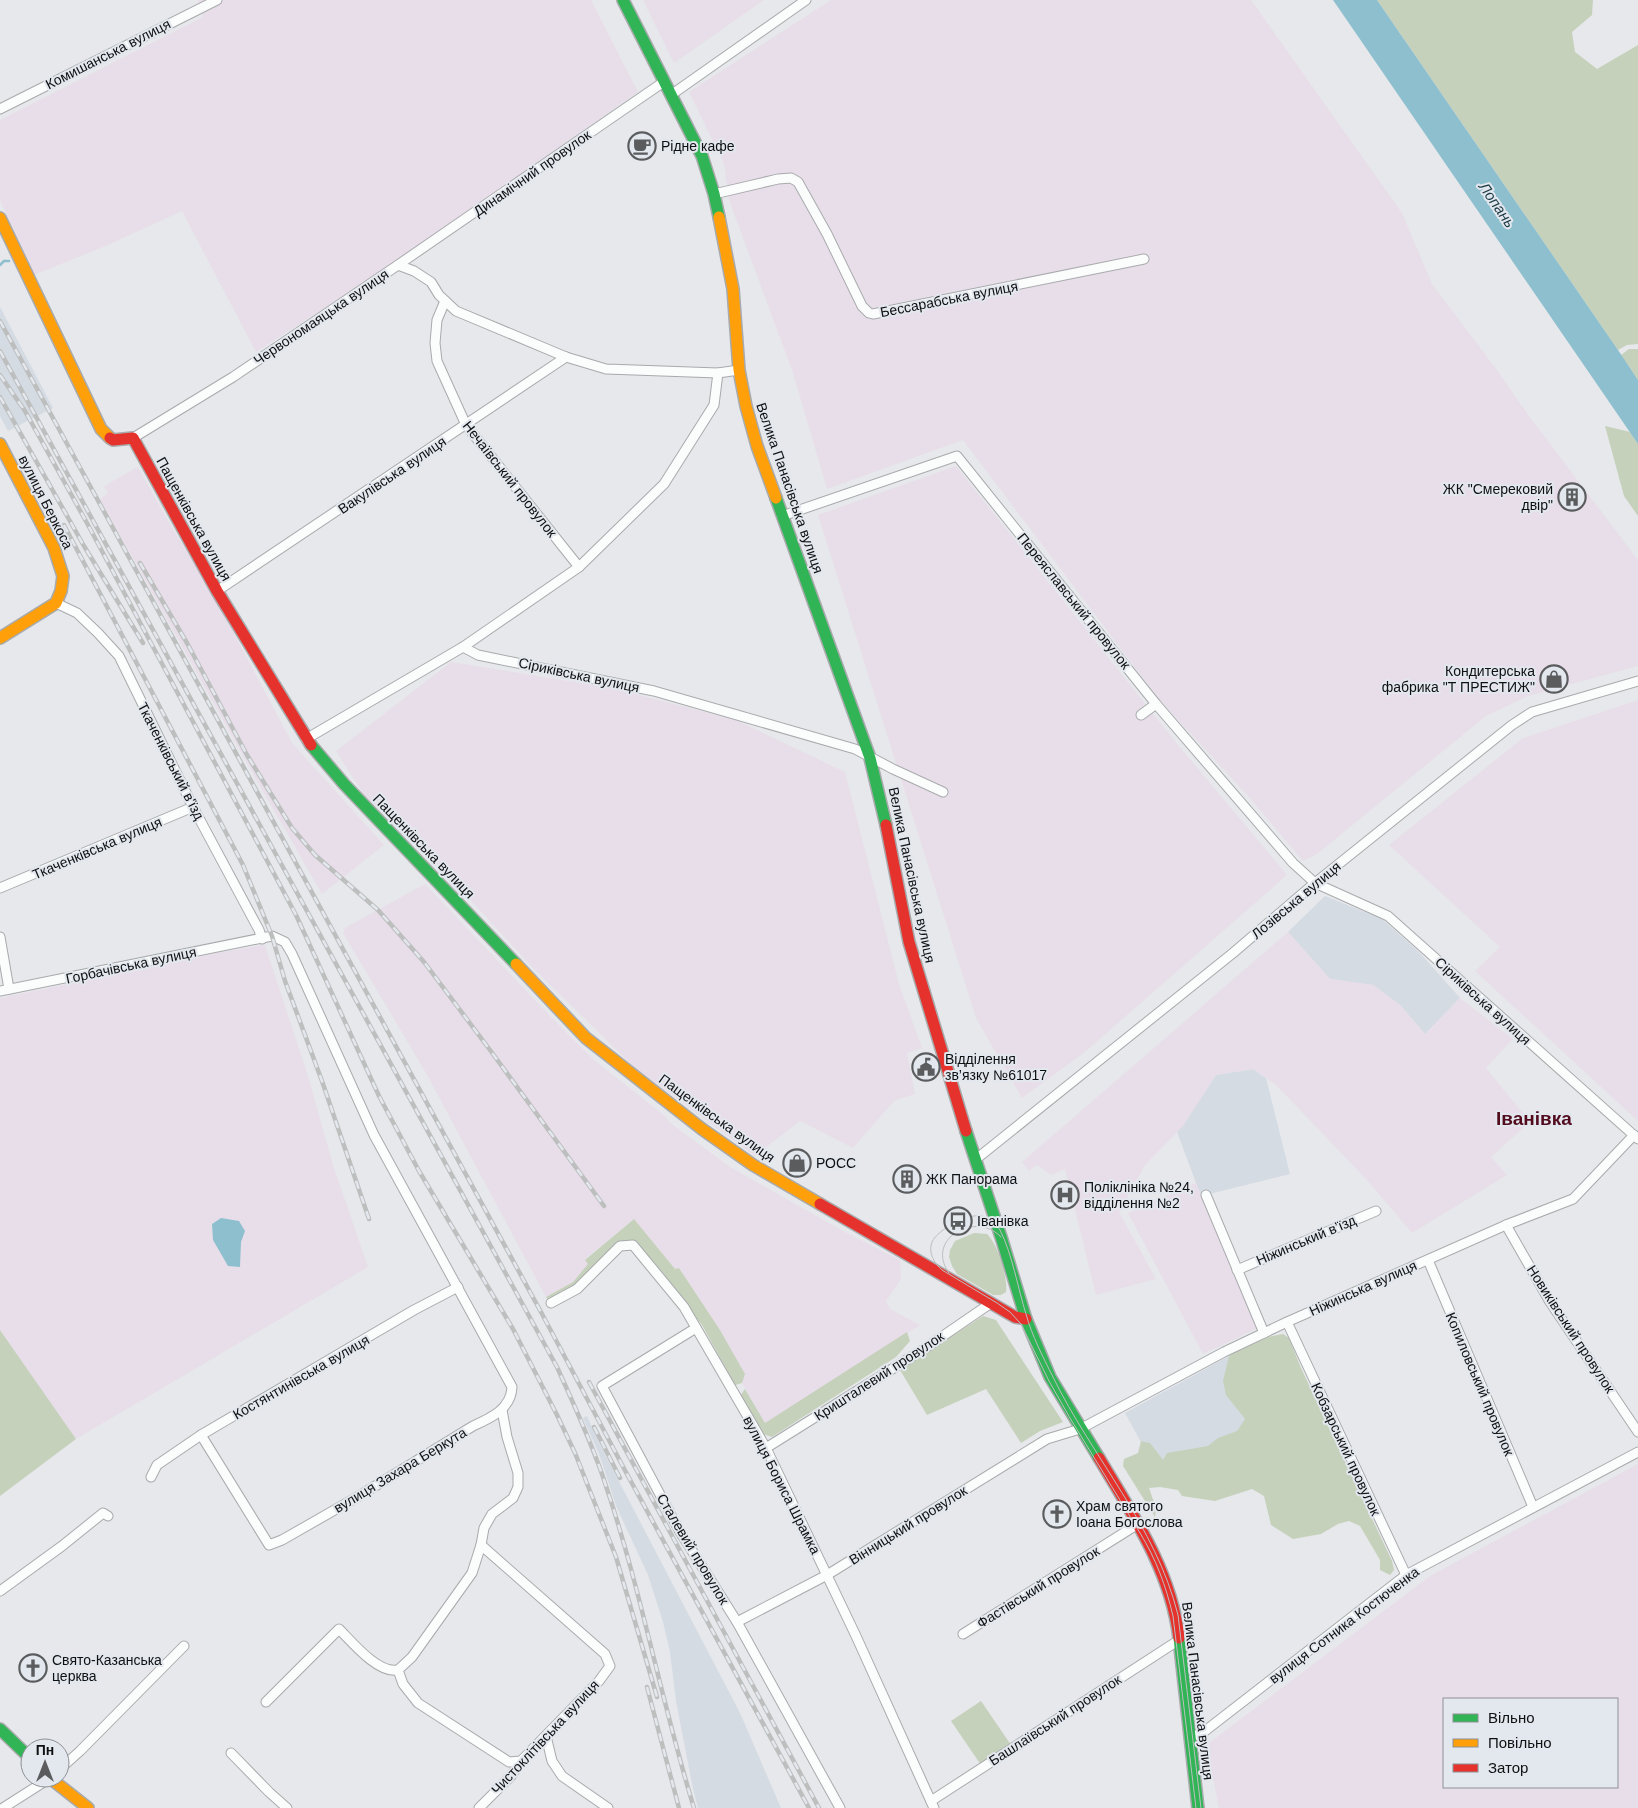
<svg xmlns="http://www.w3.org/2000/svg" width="1638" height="1808" viewBox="0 0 1638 1808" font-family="Helvetica,sans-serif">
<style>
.built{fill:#d5dbe3}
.industrial{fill:#e8dee9;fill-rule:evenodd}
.green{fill:#c6d1bc}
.water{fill:#8ebfce}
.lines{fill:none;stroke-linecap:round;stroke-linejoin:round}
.stream{stroke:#8ebfce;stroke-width:2.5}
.street-casing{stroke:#a8aaac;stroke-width:11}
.fast-casing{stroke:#a8aaac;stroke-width:14}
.slow-casing{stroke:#a8aaac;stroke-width:14}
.jam-casing{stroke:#a8aaac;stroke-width:14}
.street{stroke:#fbfcfc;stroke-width:9}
.fast{stroke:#30b455;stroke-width:11}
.slow{stroke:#ff9f0a;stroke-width:11}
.jam{stroke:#e5322d;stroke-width:11}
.tram{stroke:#bdbebe;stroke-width:1}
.rail-casing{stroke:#bdbebe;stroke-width:4.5}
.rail{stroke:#e3e7ee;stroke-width:2.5;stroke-dasharray:8;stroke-linecap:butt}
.labels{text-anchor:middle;stroke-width:4;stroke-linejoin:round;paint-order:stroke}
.street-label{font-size:14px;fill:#0f1012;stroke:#e3e7ee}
.poi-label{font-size:14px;fill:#0f1012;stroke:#e3e7ee;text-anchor:start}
.water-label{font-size:15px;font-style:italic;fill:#193a44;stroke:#e3e7ee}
.district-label{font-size:19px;font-weight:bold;fill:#520c1e;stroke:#e3e7ee}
</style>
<rect width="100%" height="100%" fill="#e6e8eb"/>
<g class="built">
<polygon points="0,307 53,408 8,431 0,416"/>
<polygon points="1325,896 1382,919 1419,952 1460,998 1425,1034 1400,1005 1373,985 1330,979 1288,932"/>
<polygon points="1253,1069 1266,1078 1290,1174 1201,1196 1177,1132 1216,1075"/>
<polygon points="1229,1356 1270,1432 1166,1488 1125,1413"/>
<polygon points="587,1416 601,1447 740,1713 781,1808 698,1808 693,1789 676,1701 670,1652 663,1622 648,1575 617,1508 599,1454 583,1418"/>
</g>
<g class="industrial">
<polygon points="198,0 591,0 638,92 392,264 256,352 182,211 108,245 34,275 0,200 0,120 203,17"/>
<polygon points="643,0 764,0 674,63"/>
<polygon points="831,0 1251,0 1402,213 1432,284 1497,370 1529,416 1638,560 1638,666 1528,696 1486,716 1317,854 1303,861 1249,797 1158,698 963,440 827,489 793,373 729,200 724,164 689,92"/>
<polygon points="956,466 1178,745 1287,875 1085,1052 1022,1098 976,1018 818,515"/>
<polygon points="138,467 171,526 211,590 292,743 384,845 322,894 253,774 100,499 108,493 104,486"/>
<polygon points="451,662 612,688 736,720 845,772 899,984 922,1048 907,1053 915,1094 894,1101 853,1148 800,1121 755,1156 635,1068 534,969 454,882 364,795 336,751"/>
<polygon points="1638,700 1638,1121 1475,971 1500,947 1389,845 1523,738"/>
<polygon points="425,884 548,1014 594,1060 665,1116 669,1122 730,1167 843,1231 900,1260 901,1279 886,1301 890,1309 920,1325 765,1423 742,1383 745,1374 720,1330 679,1268 675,1270 634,1219 585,1259 589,1264 573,1282 546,1297 426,1073 343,933 345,928"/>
<polygon points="1288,932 1330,979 1373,985 1400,1005 1425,1034 1460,998 1513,1039 1486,1068 1530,1122 1491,1157 1507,1175 1412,1233 1367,1180 1276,1085 1253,1069 1216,1075 1183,1126 1145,1165 1119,1212 1156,1279 1096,1295 1065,1169 1051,1175 1037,1165 1029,1171 1022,1162"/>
<polygon points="265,945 308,1076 333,1165 368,1267 76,1439 0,1330 0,998 221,952"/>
<polygon points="1196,1183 1258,1328 1203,1354 1128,1213"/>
<path d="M1638,1464V1808H1219L1211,1767L1209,1743L1430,1576ZM1444,1699H1617V1787H1444Z"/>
</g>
<g class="green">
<polygon points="1377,0 1593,0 1592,15 1572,32 1575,52 1597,69 1638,45 1638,344 1627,345 1618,350"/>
<polygon points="1629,349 1638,349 1638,380 1621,355"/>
<polygon points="1605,426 1630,432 1638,444 1638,516 1624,496"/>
<polygon points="634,1219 675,1269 679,1268 720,1330 745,1374 742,1383 735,1385 702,1325 633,1242 617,1242 575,1288 549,1301 546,1297 573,1282 588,1264 585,1260"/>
<path d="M974,1233L987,1234C998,1244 1008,1278 1006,1292L1001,1295H993L957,1274L952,1266L949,1257L950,1250L955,1241Z"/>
<polygon points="983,1316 996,1320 1063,1422 1040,1431 1021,1443 986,1389 927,1415 900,1370"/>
<polygon points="0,1330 76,1439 0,1496"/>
<polygon points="907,1332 910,1341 896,1357 772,1437 763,1434 740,1396 745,1389 765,1423"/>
<polygon points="1283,1334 1289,1338 1301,1368 1392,1561 1394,1570 1390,1575 1380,1570 1380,1560 1360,1526 1349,1521 1338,1524 1321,1534 1293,1539 1271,1525 1264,1496 1252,1489 1215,1501 1182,1496 1178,1490 1160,1487 1149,1488 1156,1508 1155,1517 1123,1466 1124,1459 1138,1453 1141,1441 1150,1443 1163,1460 1167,1453 1208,1446 1218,1438 1237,1431 1245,1419 1226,1395 1223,1381 1229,1356 1241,1348 1267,1337"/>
<polygon points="981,1701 1011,1745 981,1765 951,1721"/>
</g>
<g class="water">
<polygon points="1333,0 1377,0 1618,350 1638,380 1638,444"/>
<polygon points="221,1218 239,1221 245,1231 241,1242 240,1267 228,1266 213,1240 212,1224"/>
</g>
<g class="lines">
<polyline class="stream" points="0,265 4,261 9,261"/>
<g class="street-casing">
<g id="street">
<polyline points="671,95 806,0"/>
<polyline points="0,109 217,0"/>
<polyline points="714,194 778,179 791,178 798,182 827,234 862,306 869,313 873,314 1144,259"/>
<polyline points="398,265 665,81"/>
<polyline points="445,301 437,320 435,343 437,361 466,425 579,567"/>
<polyline points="133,438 233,377 398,265 414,271 431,282 439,295 456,311 566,357 606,369 718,373 739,370"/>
<polyline points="782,516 957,456 1156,704 1293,863 1315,883 1388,916 1638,1139"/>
<polyline points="217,591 566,357"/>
<polyline points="56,603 77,613 98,633 119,656 193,807 259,930 262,939"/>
<polyline points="463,647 579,567 664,484 714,405 718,373"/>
<polyline points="1141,715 1156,704"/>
<polyline points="306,739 463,647 478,655 654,691 855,749 893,769 943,792"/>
<polyline points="0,888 193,807"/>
<polyline points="0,937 9,989"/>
<path d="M0,991L272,936L285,942L292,954L374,1135L512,1387C511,1409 491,1418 473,1426L359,1496L282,1540L269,1545L201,1435"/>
<polyline points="975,1160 1233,953 1315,883 1512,725 1532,712 1638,681"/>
<polyline points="1206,1195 1264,1333"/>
<polyline points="1506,1225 1550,1302 1638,1432"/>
<polyline points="1428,1260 1533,1507"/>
<polyline points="1237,1270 1376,1211"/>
<polyline points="551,1303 577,1289 620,1246 633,1245 684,1307 766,1448 856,1636 934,1808"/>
<polyline points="1287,1322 1406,1575"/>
<polyline points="696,1328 602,1386 679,1530 737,1622 840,1808"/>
<polyline points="766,1448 924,1349 991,1303"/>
<polyline points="151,1477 157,1465 201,1435 414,1310 458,1287"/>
<polyline points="0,1591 62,1546 103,1513 108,1516"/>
<polyline points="737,1622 827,1575 1047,1439 1080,1429 1224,1352 1287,1322 1506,1225 1573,1199 1634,1135"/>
<polyline points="963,1634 1138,1524"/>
<polyline points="398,1670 412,1657 472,1573 481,1545"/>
<path d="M266,1702L339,1629C352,1642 378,1674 398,1670L403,1684L418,1703L509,1762L521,1761"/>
<polyline points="546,1736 552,1761 562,1776 608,1808"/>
<polyline points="1190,1738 1205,1731 1406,1575 1638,1452"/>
<polyline points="231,1753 269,1792 287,1808"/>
<polyline points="60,1769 80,1751 184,1646"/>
<polyline points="931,1801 1179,1640"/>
<polyline points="3,1808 50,1778"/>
<polyline points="479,1808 511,1776 521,1761 599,1681 610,1666 605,1654 481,1545 484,1528 492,1514 513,1498 518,1487 518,1473 507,1437 502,1410"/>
</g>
</g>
<g class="fast-casing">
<g id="fast">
<polyline points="623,0 702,156 714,194 719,217"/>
<polyline points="776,498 870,758 886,825"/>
<polyline points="311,745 344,784 516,964"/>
<polyline points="966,1131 1002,1240 1026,1319 1050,1377 1099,1458"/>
<polyline points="1179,1638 1198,1808"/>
<polyline points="0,1729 30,1758"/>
</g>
</g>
<g class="slow-casing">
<g id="slow">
<polyline points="719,217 733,289 739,370 746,406 757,446 776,498"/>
<polyline points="0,218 101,429 110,438"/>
<polyline points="0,444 54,548 63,576 61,591 56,603 0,638"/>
<polyline points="516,964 586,1038 702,1129 753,1165 820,1204"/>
<polyline points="50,1778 88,1808"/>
</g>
</g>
<g class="jam-casing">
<g id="jam">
<polyline points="110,438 113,440 133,438 217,591 311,745"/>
<polyline points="886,825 909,942 966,1131"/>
<polyline points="820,1204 1015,1317 1026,1319"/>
<path d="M1099,1458C1133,1515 1171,1571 1179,1638"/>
</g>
</g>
<use href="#street" class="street"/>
<use href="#fast" class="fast"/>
<use href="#slow" class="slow"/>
<use href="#jam" class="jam"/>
<g class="tram">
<path d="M949,1273C924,1239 976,1210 1001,1237"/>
<path d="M1196,1808L1173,1616C1166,1586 1156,1559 1140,1533L1070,1418L1049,1381L1021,1324L1010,1312L997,1303L942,1270C934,1263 928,1253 932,1242C938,1229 969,1213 982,1216C990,1218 996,1224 1000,1230C1012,1253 1018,1289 1026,1314C1032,1336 1043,1357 1053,1377C1092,1457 1156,1526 1178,1615L1201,1808"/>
</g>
<g class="rail-casing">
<g id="rail">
<polyline points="0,321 541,1312 628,1476 809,1808"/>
<path d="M0,351L557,1367C574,1405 592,1443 605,1483C641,1589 661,1701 694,1808"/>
<polyline points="0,375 25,411 87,523 296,915 379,1096 419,1171 513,1329 557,1415 575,1453 616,1557 657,1697"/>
<polyline points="0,397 84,546 143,643"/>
<polyline points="64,525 243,865 272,936 285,981 322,1081 369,1219"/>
<polyline points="140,563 187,643 247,755 292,828 315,855 378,910 424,962 490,1050 604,1206"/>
<polyline points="589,1382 819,1808"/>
<polyline points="594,1427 620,1478"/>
<polyline points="647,1687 679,1808"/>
</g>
</g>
<use href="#rail" class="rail"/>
</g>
<defs>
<g id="cafe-ring" transform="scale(1.4375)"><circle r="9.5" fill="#e3e7ee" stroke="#5a5c5e" stroke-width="1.5"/><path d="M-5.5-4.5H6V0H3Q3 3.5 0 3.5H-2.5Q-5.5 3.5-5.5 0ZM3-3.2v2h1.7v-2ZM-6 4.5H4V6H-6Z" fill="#5a5c5e"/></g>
<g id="building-ring" transform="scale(1.4375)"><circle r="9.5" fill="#e3e7ee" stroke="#5a5c5e" stroke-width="1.5"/><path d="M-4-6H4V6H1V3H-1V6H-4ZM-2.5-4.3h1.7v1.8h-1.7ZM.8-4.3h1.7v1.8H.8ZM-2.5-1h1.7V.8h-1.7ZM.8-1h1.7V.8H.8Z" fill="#5a5c5e"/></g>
<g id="shop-ring" transform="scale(1.4375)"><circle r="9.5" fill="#e3e7ee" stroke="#5a5c5e" stroke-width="1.5"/><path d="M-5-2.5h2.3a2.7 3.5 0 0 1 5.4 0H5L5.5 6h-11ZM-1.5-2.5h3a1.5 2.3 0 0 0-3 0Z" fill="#5a5c5e"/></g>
<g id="civic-ring" transform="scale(1.4375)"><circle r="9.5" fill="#e3e7ee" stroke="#5a5c5e" stroke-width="1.5"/><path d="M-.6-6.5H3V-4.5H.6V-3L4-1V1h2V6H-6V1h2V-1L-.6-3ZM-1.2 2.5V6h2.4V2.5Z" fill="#5a5c5e"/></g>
<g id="hospital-ring" transform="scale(1.4375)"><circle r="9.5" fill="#e3e7ee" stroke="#5a5c5e" stroke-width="1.5"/><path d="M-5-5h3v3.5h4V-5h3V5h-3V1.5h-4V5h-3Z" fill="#5a5c5e"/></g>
<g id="bus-ring" transform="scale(1.4375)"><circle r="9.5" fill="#e3e7ee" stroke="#5a5c5e" stroke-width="1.5"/><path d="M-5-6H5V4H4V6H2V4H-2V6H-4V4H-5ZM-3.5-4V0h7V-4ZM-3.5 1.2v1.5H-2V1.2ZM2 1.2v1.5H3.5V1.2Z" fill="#5a5c5e"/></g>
<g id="church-ring" transform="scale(1.4375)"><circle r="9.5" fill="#e3e7ee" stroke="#5a5c5e" stroke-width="1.5"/><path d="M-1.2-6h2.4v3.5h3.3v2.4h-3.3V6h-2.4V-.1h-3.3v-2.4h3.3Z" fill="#5a5c5e"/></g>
</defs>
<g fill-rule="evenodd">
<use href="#cafe-ring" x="642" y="146"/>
<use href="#building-ring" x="1572" y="497"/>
<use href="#shop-ring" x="1554" y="679"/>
<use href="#civic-ring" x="926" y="1067"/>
<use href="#shop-ring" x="797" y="1163"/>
<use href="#building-ring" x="907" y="1179"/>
<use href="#hospital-ring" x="1065" y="1195"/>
<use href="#bus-ring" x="958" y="1221"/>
<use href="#church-ring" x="1057" y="1514"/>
<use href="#church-ring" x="33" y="1668"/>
</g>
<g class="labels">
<g class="street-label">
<text transform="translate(108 54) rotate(-27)" y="5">Комишанська вулиця</text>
<text transform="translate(532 173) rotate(-35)" y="5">Динамічний провулок</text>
<text transform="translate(949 299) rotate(-11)" y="5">Бессарабська вулиця</text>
<text transform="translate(321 317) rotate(-34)" y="5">Червономаяцька вулиця</text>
<text transform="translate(392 475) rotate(-34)" y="5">Вакулівська вулиця</text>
<text transform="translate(510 479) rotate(52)" y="5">Нечаївський провулок</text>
<text transform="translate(790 488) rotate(71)" y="5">Велика Панасівська вулиця</text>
<text transform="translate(46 502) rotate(63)" y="5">вулиця Беркоса</text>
<text transform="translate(194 519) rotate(61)" y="5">Пащенківська вулиця</text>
<text transform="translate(1074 601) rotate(51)" y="5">Переяславський провулок</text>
<text transform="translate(579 675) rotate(12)" y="5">Сіриківська вулиця</text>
<text transform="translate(171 761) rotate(63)" y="5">Ткаченківський в'їзд</text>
<text transform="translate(424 846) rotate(46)" y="5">Пащенківська вулиця</text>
<text transform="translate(97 848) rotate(-23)" y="5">Ткаченківська вулиця</text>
<text transform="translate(912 875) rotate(78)" y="5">Велика Панасівська вулиця</text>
<text transform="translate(1296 900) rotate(-40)" y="5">Лозівська вулиця</text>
<text transform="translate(131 965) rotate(-12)" y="5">Горбачівська вулиця</text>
<text transform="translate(1483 1001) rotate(42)" y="5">Сіриківська вулиця</text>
<text transform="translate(717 1118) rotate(36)" y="5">Пащенківська вулиця</text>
<text transform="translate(1306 1240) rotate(-23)" y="5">Ніжинський в’їзд</text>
<text transform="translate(1363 1288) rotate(-24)" y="5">Ніжинська вулиця</text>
<text transform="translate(1571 1329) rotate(57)" y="5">Новиківський провулок</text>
<text transform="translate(879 1376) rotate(-33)" y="5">Кришталевий провулок</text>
<text transform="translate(301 1377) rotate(-30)" y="5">Костянтинівська вулиця</text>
<text transform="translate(1480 1384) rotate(67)" y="5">Копиловський провулок</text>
<text transform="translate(1346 1449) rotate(65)" y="5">Кобзарський провулок</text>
<text transform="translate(400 1470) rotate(-31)" y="5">вулиця Захара Беркута</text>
<text transform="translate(782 1485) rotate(63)" y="5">вулиця Бориса Шрамка</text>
<text transform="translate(908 1525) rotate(-32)" y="5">Вінницький провулок</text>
<text transform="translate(693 1549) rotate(59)" y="5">Сталевий провулок</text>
<text transform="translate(1038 1587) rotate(-32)" y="5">Фастівський провулок</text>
<text transform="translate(1344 1625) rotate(-37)" y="5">вулиця Сотника Костюченка</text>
<text transform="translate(1198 1691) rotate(83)" y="5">Велика Панасівська вулиця</text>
<text transform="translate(1055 1720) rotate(-33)" y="5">Башлаївський провулок</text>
<text transform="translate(545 1737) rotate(-47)" y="5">Чистоклітівська вулиця</text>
</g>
<g class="poi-label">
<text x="661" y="151">Рідне кафе</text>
<text x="1553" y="494" text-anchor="end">ЖК "Смерековий<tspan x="1553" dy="16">двір"</tspan></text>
<text x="1535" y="676" text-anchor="end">Кондитерська<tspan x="1535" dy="16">фабрика "Т ПРЕСТИЖ"</tspan></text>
<text x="945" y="1064">Відділення<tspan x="945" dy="16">зв’язку №61017</tspan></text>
<text x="816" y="1168">РОСС</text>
<text x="926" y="1184">ЖК Панорама</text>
<text x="1084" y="1192">Поліклініка №24,<tspan x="1084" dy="16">відділення №2</tspan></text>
<text x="977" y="1226">Іванівка</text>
<text x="1076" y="1511">Храм святого<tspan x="1076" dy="16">Іоана Богослова</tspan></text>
<text x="52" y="1665">Свято-Казанська<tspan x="52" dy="16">церква</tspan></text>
</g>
<g class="water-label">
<text transform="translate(1497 205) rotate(55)" y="5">Лопань</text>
</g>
<g class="district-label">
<text x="1534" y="1125">Іванівка</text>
</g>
</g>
<rect x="1443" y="1698" width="175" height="90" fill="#e3e7ee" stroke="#8e9196"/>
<rect x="1453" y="1714" width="25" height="8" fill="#30b455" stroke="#8e9196"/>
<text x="1488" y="1723" font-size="15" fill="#0f1012">Вільно</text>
<rect x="1453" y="1739" width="25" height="8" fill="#ff9f0a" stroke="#8e9196"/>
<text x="1488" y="1748" font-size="15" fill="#0f1012">Повільно</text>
<rect x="1453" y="1764" width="25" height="8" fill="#e5322d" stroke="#8e9196"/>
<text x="1488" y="1773" font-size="15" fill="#0f1012">Затор</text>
<g transform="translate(45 1763)"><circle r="24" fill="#e3e7ee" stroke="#8e9196"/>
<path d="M0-4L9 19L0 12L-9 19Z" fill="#5a5c5e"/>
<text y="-8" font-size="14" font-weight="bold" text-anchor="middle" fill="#0f1012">Пн</text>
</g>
</svg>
